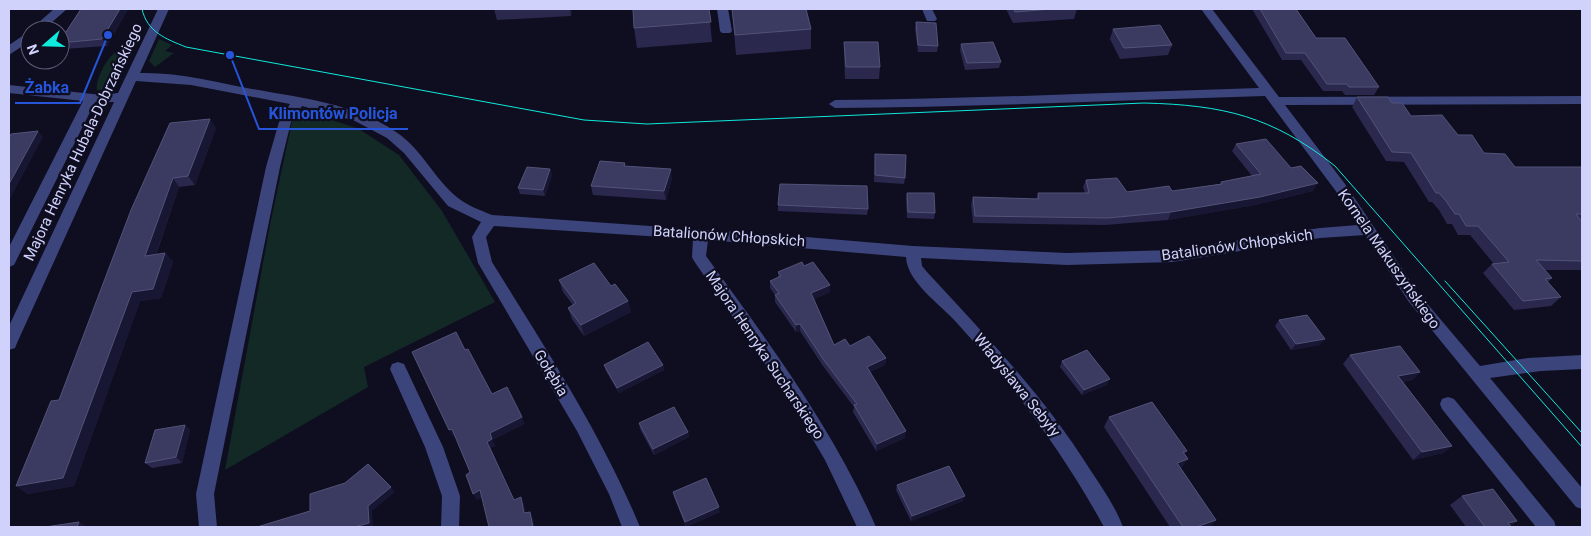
<svg xmlns="http://www.w3.org/2000/svg" width="1591" height="536" viewBox="0 0 1591 536" font-family="Roboto,sans-serif">
<style>
.green{fill:#122925}
.lines{fill:none;stroke-linecap:round;stroke-linejoin:round}
.minor{fill:#3c447c;fill-rule:evenodd}
.tram{stroke:#0eeadb;stroke-width:1}
.wall{fill:#2a284d}
.shaded-wall{fill:#171633}
.building{fill:#3b3a60;stroke:#535278}
.labels{text-anchor:middle;stroke-width:4.5;stroke-linejoin:round;paint-order:stroke}
.street-label{font-size:15px;fill:#d0d2fc;stroke:#0e0e20}
.leader{fill:none;stroke:#2655da;stroke-width:2}
.callout-dot{fill:#2655da;stroke:#0e0e20;stroke-width:2}
.callout-label{font-size:16px;text-anchor:middle;font-weight:bold;fill:#2655da;stroke:#0e0e20;stroke-width:4.5;stroke-linejoin:round;paint-order:stroke}
</style>
<rect width="100%" height="100%" fill="#0e0e20"/>
<g class="green">
<polygon points="159,39 172,45 165,51 174,53 155,67 149,61"/>
<path d="M132,49C125,64 118,92 97,90C95,80 107,57 116,52C121,49 127,49 132,49Z"/>
<polygon points="294,112 309,112 359,129 399,155 442,211 495,302 364,367 368,387 225,470 270,225"/>
</g>
<g class="lines">
<g class="minor">
<polygon points="54,9 67,9 43,30 30,30"/>
<path d="M158,9H169L140,73C178,72 215,82 252,89C300,98 354,103 396,132C422,149 434,179 458,198C468,206 480,210 492,215L794,236L913,246L1067,253L1173,250L1320,228L1358,225L1335,190L1265,96C1122,100 978,107 835,108L829,104L835,100C976,99 1118,92 1259,88L1201,9H1212L1279,97L1582,96V104L1285,105L1345,184L1419,294L1480,366L1528,358L1582,355V369L1541,371L1490,378L1582,488V509L1576,507L1409,302L1365,235L1320,238L1173,262L1067,265L921,258L922,266L927,272C986,336 1045,397 1091,471C1103,489 1116,508 1123,527H1104C1063,452 1013,385 956,322C940,304 907,282 906,257L708,240L706,256C769,343 833,428 876,527H857L825,460L786,394L694,261L692,257L693,239L494,226L486,237L492,262C546,349 601,433 640,527H622L609,494L577,431L478,263L472,237L481,222L448,206L404,153L387,138L355,121L302,106L291,122L280,167L214,494L217,527H199L196,494L266,167L279,122L290,104L191,85L136,81L17,343L15,348L9,350V326L114,102H95L16,261L14,265L9,267V247L83,101L9,93V85L102,95L118,93Z"/>
<polygon points="717,9 728,9 732,31 730,33 722,33 720,31"/>
<polygon points="922,9 932,9 937,19 935,21 927,21"/>
<polygon points="30,31 30,41 9,55 9,45"/>
<polygon points="398,362 404,364 443,447 460,496 459,527 441,527 442,496 425,447 390,369 392,364"/>
<polygon points="1448,397 1454,399 1554,521 1556,527 1536,527 1442,409 1440,404 1442,399"/>
</g>
<g class="tram">
<path d="M142,9C147,32 166,39 186,47L584,120L647,124L1144,103C1223,105 1272,116 1335,166L1582,447"/>
<polyline points="1445,281 1582,433"/>
</g>
</g>
<g class="wall">
<polygon points="81,9 128,9 107,46 64,49 60,44 60,41"/>
<polygon points="494,9 572,9 571,16 497,20"/>
<polygon points="709,9 712,42 637,48 634,28"/>
<polygon points="732,9 811,29 811,49 736,55"/>
<polygon points="1006,9 1077,9 1074,19 1013,23"/>
<polygon points="1252,9 1296,9 1316,38 1379,87 1374,95 1345,95 1342,91 1323,91 1301,60 1282,60"/>
<polygon points="916,22 938,46 937,52 918,52 915,29"/>
<polygon points="1113,29 1172,45 1168,55 1120,59 1110,39"/>
<polygon points="844,42 880,67 879,79 845,79 844,54"/>
<polygon points="961,44 1001,62 999,68 965,70 960,50"/>
<polygon points="1357,97 1392,103 1411,116 1458,135 1484,153 1515,167 1582,167 1582,270 1544,270 1552,278 1548,282 1561,297 1551,306 1514,310 1483,273 1492,264 1494,264 1470,235 1458,235 1452,224 1447,224 1439,210 1432,202 1429,202 1404,162 1386,161 1352,107"/>
<polygon points="170,123 216,128 195,185 179,187 156,255 165,253 173,262 161,298 140,301 74,486 27,494 59,400"/>
<polygon points="1236,144 1291,168 1313,191 1255,205 1168,220 1105,225 973,223 971,204 973,197 1036,199 1038,193 1085,193 1083,187 1086,180 1127,192 1172,191 1220,184 1221,182 1252,176 1232,151"/>
<polygon points="875,154 905,178 904,184 874,182"/>
<polygon points="625,163 625,166 672,178 666,200 593,195 591,186"/>
<polygon points="550,169 552,175 545,196 520,194 518,188"/>
<polygon points="907,193 935,213 934,219 907,218 906,199"/>
<polygon points="778,205 868,209 867,215 778,211"/>
<polygon points="804,266 830,292 814,299 834,345 850,346 886,358 885,365 870,372 905,438 876,451 853,412 854,407 823,366 800,331 796,332 775,302 775,295 770,288 770,281 778,277 778,272"/>
<polygon points="559,280 611,286 628,301 631,312 584,336 572,319 568,308 573,305 563,292"/>
<polygon points="1279,320 1320,345 1291,350 1275,326"/>
<polygon points="1350,355 1420,372 1412,380 1403,382 1452,446 1443,453 1413,460 1343,364"/>
<polygon points="1062,361 1107,385 1082,395 1060,367"/>
<polygon points="604,365 663,365 664,370 619,393 606,371"/>
<polygon points="1109,417 1187,451 1184,454 1181,468 1216,520 1210,527 1170,527 1104,427"/>
<polygon points="639,423 688,432 689,437 654,455 640,429"/>
<polygon points="185,425 190,430 182,463 152,468 145,463"/>
<polygon points="897,485 963,501 911,521 896,490"/>
<polygon points="673,492 720,512 686,527 674,497"/>
<polygon points="1462,496 1517,521 1510,526 1511,527 1466,527 1450,505"/>
</g>
<g class="shaded-wall">
<polygon points="120,9 128,9 107,46 102,39"/>
<polygon points="570,9 572,9 571,16"/>
<polygon points="210,119 216,128 195,185 188,176"/>
<polygon points="38,131 43,137 9,201 9,184"/>
<polygon points="550,169 552,175 545,196 543,190"/>
<polygon points="671,169 672,178 666,200 664,191"/>
<polygon points="173,178 179,187 152,265 145,256"/>
<polygon points="1318,183 1313,191 1255,205 1168,220 1171,212"/>
<polygon points="165,253 173,262 161,298 140,301 74,486 27,494 16,486 132,292"/>
<polygon points="830,285 830,292 811,301 811,293"/>
<polygon points="628,301 631,312 584,336 581,325"/>
<polygon points="800,324 800,331 796,332 796,325"/>
<polygon points="1325,339 1320,345 1291,350 1296,344"/>
<polygon points="886,358 885,365 866,374 867,367"/>
<polygon points="663,365 664,370 619,393 617,388"/>
<polygon points="1420,372 1412,380 1391,384 1398,376"/>
<polygon points="1110,379 1107,385 1082,395 1084,390"/>
<polygon points="522,417 525,424 493,440 490,433"/>
<polygon points="185,425 190,430 182,463 176,457"/>
<polygon points="452,429 456,436 453,437 449,430"/>
<polygon points="906,431 905,438 876,451 877,444"/>
<polygon points="688,432 689,437 654,455 653,449"/>
<polygon points="492,439 496,446 491,448 517,506 487,442"/>
<polygon points="1452,446 1443,453 1413,460 1422,452"/>
<polygon points="1188,459 1181,469 1177,463"/>
<polygon points="391,487 395,492 372,511 373,527 354,527 368,506"/>
<polygon points="480,490 484,497 477,500 473,494"/>
<polygon points="965,496 963,501 911,521 912,516"/>
<polygon points="521,497 524,504 527,520 524,513"/>
<polygon points="719,507 720,512 686,527 685,522"/>
<polygon points="530,512 533,518 535,527 533,527"/>
<polygon points="1216,520 1210,527 1196,527"/>
<polygon points="1517,521 1507,527 1508,523"/>
<polygon points="79,522 86,526 86,527 77,527"/>
</g>
<g class="building">
<polygon points="81,9 120,9 102,39 60,43 60,41"/>
<polygon points="633,9 709,9 711,22 634,28"/>
<polygon points="732,9 806,9 811,29 735,35"/>
<polygon points="1014,9 1052,9 1015,12"/>
<polygon points="1260,9 1296,9 1316,38 1345,38 1379,87 1349,87 1347,84 1327,84 1305,53 1286,53"/>
<polygon points="916,22 936,23 938,46 918,45"/>
<polygon points="1160,25 1172,45 1124,48 1113,29"/>
<polygon points="844,42 878,42 880,67 846,67"/>
<polygon points="993,42 1001,62 967,63 961,44"/>
<polygon points="1357,97 1388,97 1392,103 1402,103 1411,116 1442,115 1458,135 1472,135 1484,153 1505,154 1515,167 1582,167 1582,214 1576,214 1582,222 1582,261 1536,260 1552,278 1545,279 1561,297 1523,301 1492,264 1509,262 1478,226 1466,226 1459,214 1455,214 1446,201 1439,193 1436,193 1411,153 1392,152"/>
<polygon points="210,119 188,176 173,178 145,256 165,253 153,289 132,292 63,478 16,486 51,401 59,400 131,210 170,123"/>
<polygon points="38,131 9,184 9,139 11,134"/>
<polygon points="1266,139 1291,168 1301,166 1318,183 1260,197 1171,212 1108,218 975,216 973,197 1039,199 1038,193 1089,193 1086,180 1117,178 1127,192 1169,186 1172,191 1222,184 1221,182 1261,174 1236,144"/>
<polygon points="875,154 906,155 905,178 875,175"/>
<polygon points="600,161 625,163 624,166 671,169 664,191 591,186"/>
<polygon points="527,167 550,169 543,190 518,188"/>
<polygon points="780,184 867,186 868,209 778,205"/>
<polygon points="907,193 934,193 935,213 908,212"/>
<polygon points="802,262 804,266 813,262 830,285 811,293 834,345 845,339 850,346 869,336 886,358 867,367 906,431 877,444 854,405 857,404 823,359 800,324 796,325 775,295 779,293 770,281 781,276 778,272"/>
<polygon points="594,263 611,286 615,284 628,301 581,325 568,308 576,303 559,280"/>
<polygon points="1307,315 1325,339 1296,344 1279,320"/>
<polygon points="456,332 465,350 468,349 492,394 507,387 522,417 490,433 492,439 487,442 514,500 521,497 524,513 530,512 533,527 489,527 480,490 473,494 466,475 470,472 452,429 449,430 412,352"/>
<polygon points="648,342 663,365 617,388 604,365"/>
<polygon points="1400,346 1420,372 1398,376 1452,446 1422,452 1350,355"/>
<polygon points="1087,350 1110,379 1084,390 1062,361"/>
<polygon points="1152,402 1187,451 1183,452 1188,459 1177,463 1216,520 1196,527 1183,527 1109,417"/>
<polygon points="674,407 688,432 653,449 639,423"/>
<polygon points="185,425 176,457 145,463 155,430"/>
<polygon points="368,464 391,487 368,506 369,523 354,527 257,527 310,511 310,494 345,483"/>
<polygon points="949,466 965,496 912,516 897,485"/>
<polygon points="706,478 719,507 685,522 673,492"/>
<polygon points="1493,489 1517,521 1508,523 1511,527 1485,527 1462,496"/>
<polygon points="79,522 77,527 45,527"/>
</g>
<g class="labels">
<g class="street-label">
<text transform="translate(83 142) rotate(-65)" y="5">Majora Henryka Hubala-Dobrzańskiego</text>
<text transform="translate(729 236) rotate(4)" y="5">Batalionów Chłopskich</text>
<text transform="translate(1237 245) rotate(-8)" y="5">Batalionów Chłopskich</text>
<text transform="translate(1389 259) rotate(55)" y="5">Kornela Makuszyńskiego</text>
<text transform="translate(765 355) rotate(56)" y="5">Majora Henryka Sucharskiego</text>
<text transform="translate(551 373) rotate(59)" y="5">Gołębia</text>
<text transform="translate(1017 385) rotate(51)" y="5">Władysława Sebyły</text>
</g>
</g>
<path class="leader" d="M108 35L80 103H15M230 55L259 129H408"/>
<g class="callout-dot">
<circle cx="108" cy="35" r="5"/>
<circle cx="230" cy="55" r="5"/>
</g>
<g class="callout-label">
<text x="47" y="93">Żabka</text>
<text x="333" y="119">Klimontów Policja</text>
</g>
<rect width="1591" height="536" fill="none" stroke="#d0d2fc" stroke-width="20"/>
<g transform="translate(45 45) rotate(250)"><circle r="24" fill="#0e0e20" stroke="#5c5c78"/>
<path d="M0-4L9 19L0 12L-9 19Z" fill="#0eeadb"/>
<text y="-8" font-size="14" font-weight="bold" text-anchor="middle" fill="#d0d2fc">N</text>
</g>
</svg>
